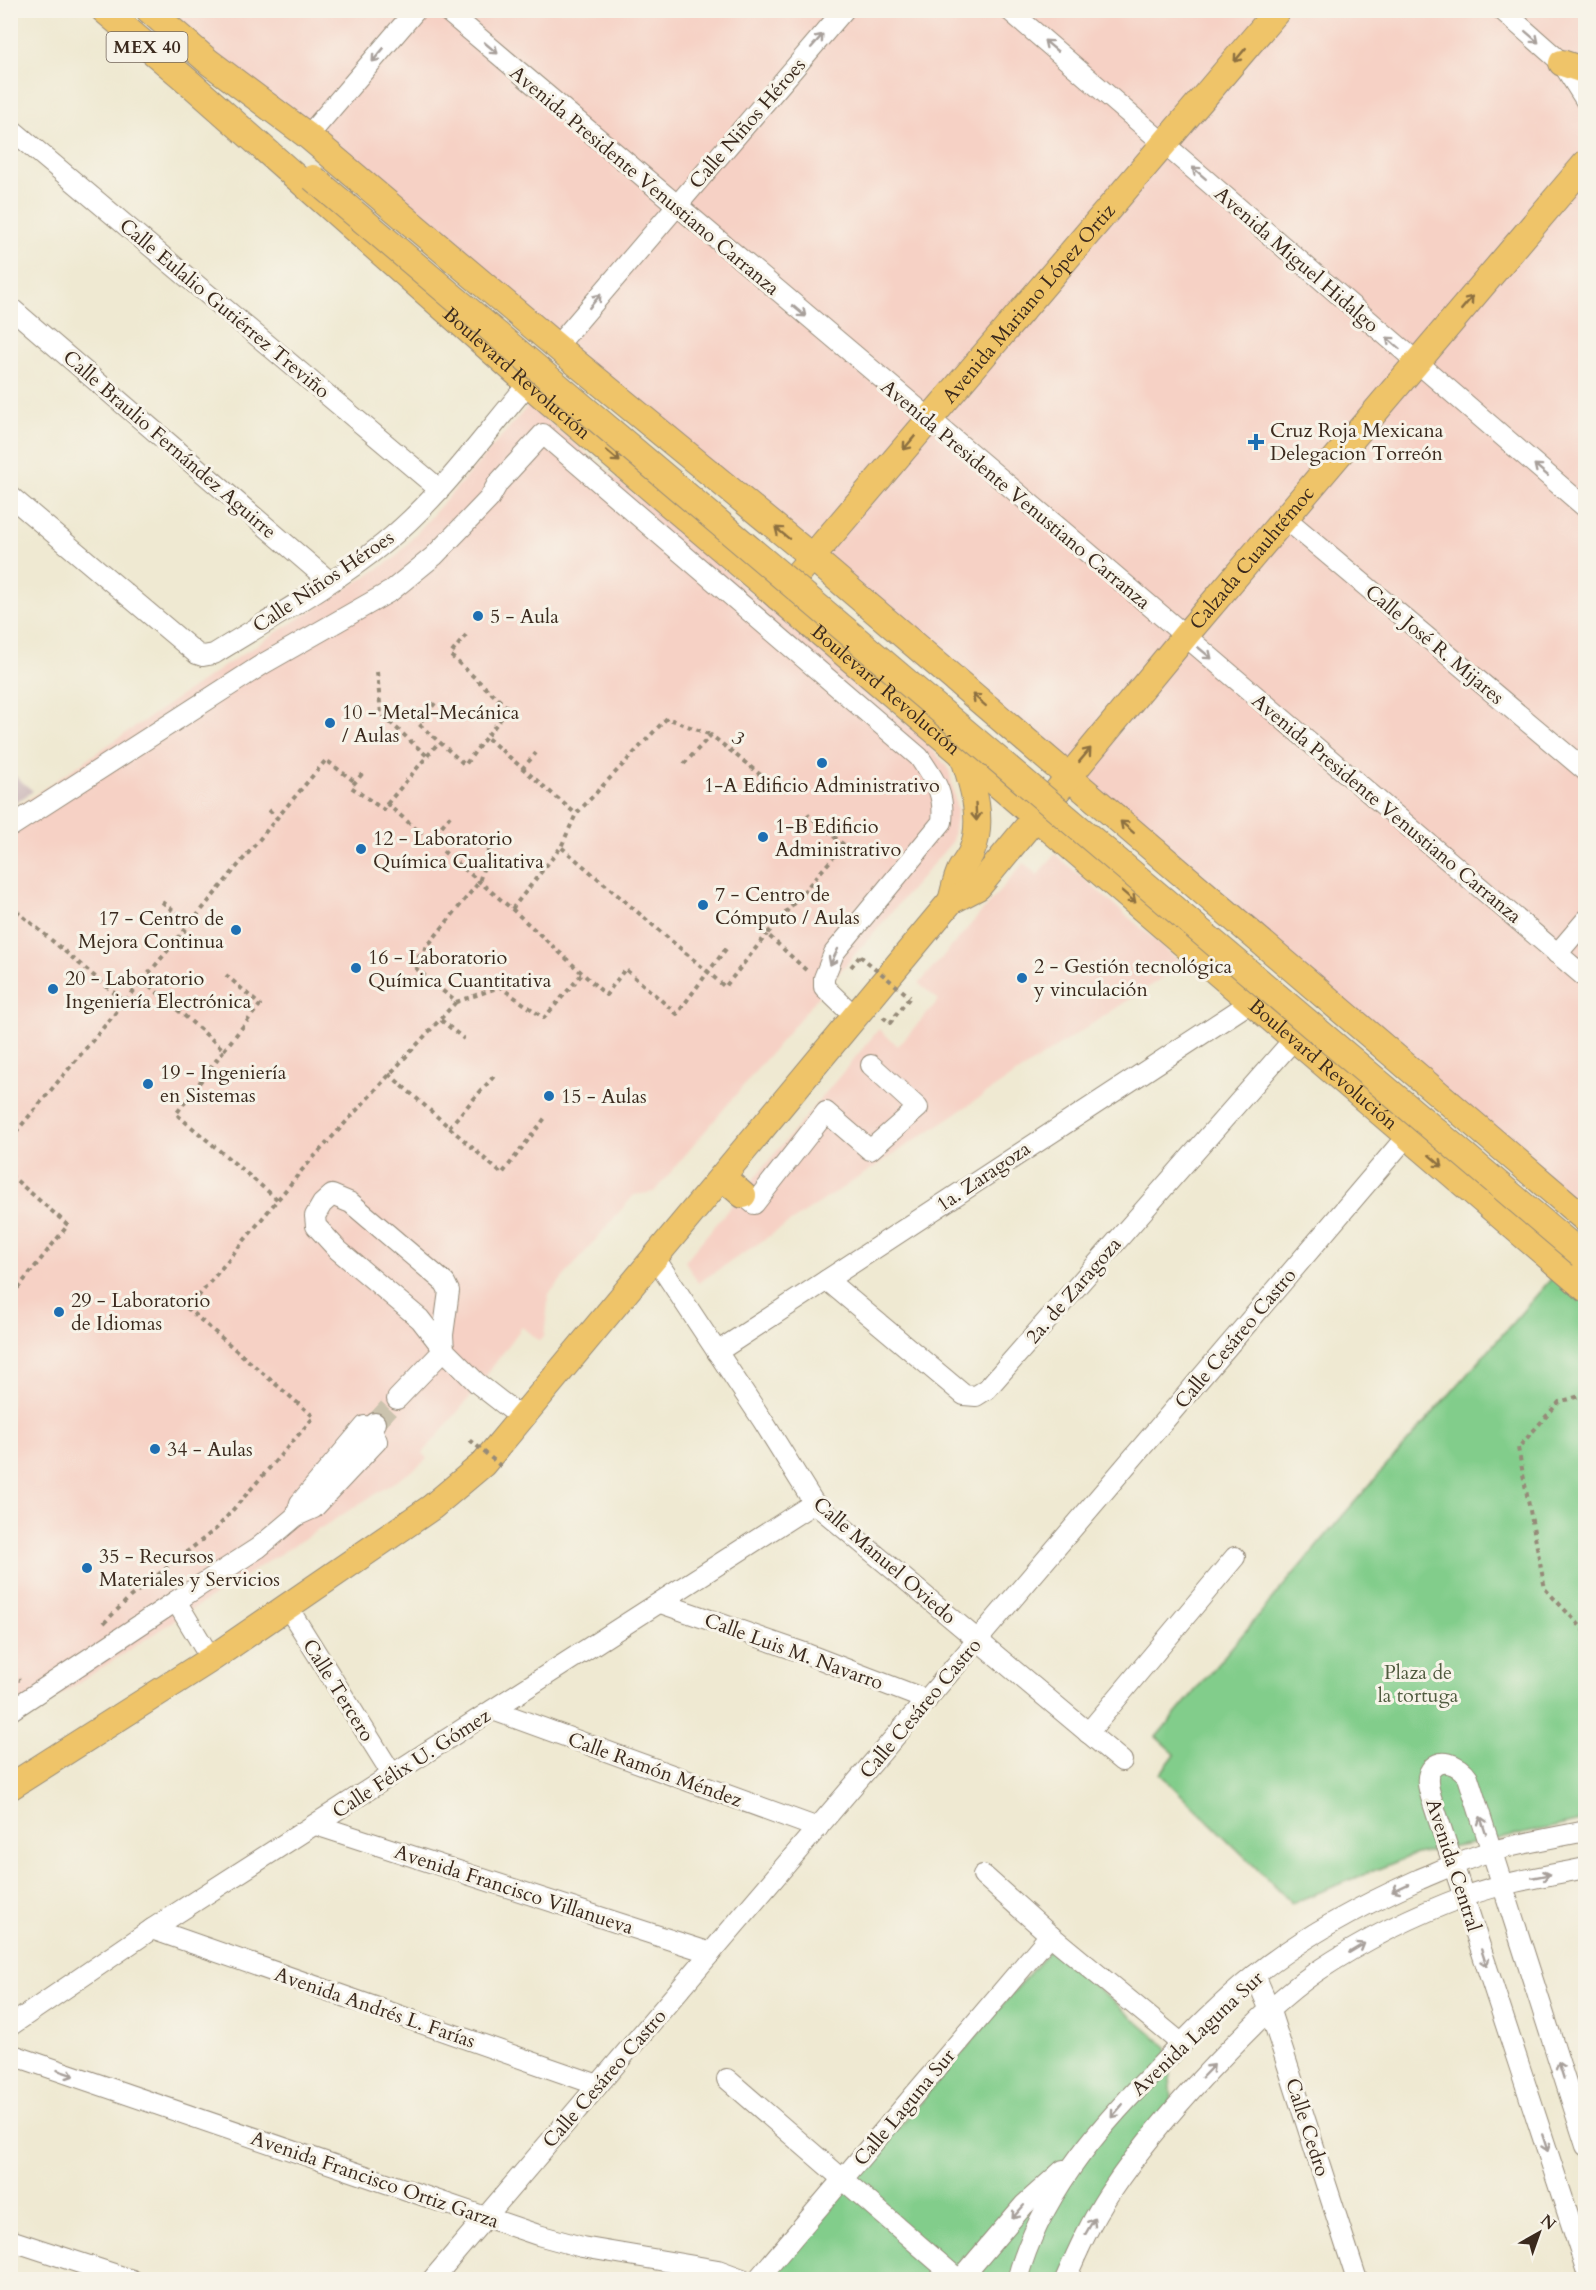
<svg xmlns="http://www.w3.org/2000/svg" width="1596" height="2290" viewBox="0 0 1596 2290" font-family="Cardo,serif">
<style>
.built{fill:#f6d1c5}
.industrial{fill:#d1bfbf}
.green{fill:#82cd8b;stroke:#5e7c54;stroke-width:1.5}
.lines{fill:none;stroke-linecap:round;stroke-linejoin:round}
.minor-tunnel{stroke:#cbc3ae;stroke-width:20;stroke-dasharray:20 10;stroke-linecap:butt}
.minor-casing{stroke:#958a78;stroke-width:22}
.major-casing{stroke:#958a78;stroke-width:28}
.path{stroke:#958a78;stroke-width:4;stroke-dasharray:4.5 4.5;stroke-linecap:butt}
.minor{stroke:#fff;stroke-width:20}
.major{stroke:#efc469;stroke-width:26}
.major-bridge-casing{stroke:#958a78;stroke-width:28;stroke-linecap:butt}
.path-bridge{stroke:#958a78;stroke-width:4;stroke-dasharray:4.5 4.5;stroke-linecap:butt}
.major-bridge{stroke:#efc469;stroke-width:26}
.oneway{stroke:#a79f9a}
.oneway2{stroke:#8c6f40}
.poi-dot{fill:#1f6fb2;stroke:#f7f3e8;stroke-width:2}
.labels{text-anchor:middle;stroke-width:6;stroke-linejoin:round;paint-order:stroke}
.shield{fill:#f7f3e8;stroke:#73665b;stroke-width:1.5}
.shield-label{font-size:18px;font-weight:bold;fill:#3b2a1e}
.street-label{font-size:20px;fill:#3b2a1e;stroke:#f7f3e8}
.poi-label{font-size:20px;fill:#3b2a1e;stroke:#f7f3e8;text-anchor:start}
.park-label{font-size:20px;fill:#505b3f;stroke:#f7f3e8}
</style>
<rect width="100%" height="100%" fill="#f7f3e8"/>
<filter id="ink" filterUnits="userSpaceOnUse"><feTurbulence type="fractalNoise" baseFrequency=".0167" numOctaves="2"/><feDisplacementMap in="SourceGraphic" scale="12" xChannelSelector="R" yChannelSelector="G"/><feConvolveMatrix kernelMatrix="1 2 1 2 8 2 1 2 1" color-interpolation-filters="sRGB"/></filter>
<filter id="wash" filterUnits="userSpaceOnUse"><feTurbulence type="fractalNoise" baseFrequency=".008" numOctaves="4" result="noise"/><feDisplacementMap in="SourceGraphic" scale="24" xChannelSelector="R" yChannelSelector="G"/><feGaussianBlur stdDeviation="1.35" result="paint"/><feColorMatrix in="noise" values="0 0 0 0 0 0 0 0 0 0 0 0 0 0 0 0 0 1.4 0 .05"/><feComposite in="paint" operator="in"/></filter>
<g filter="url(#wash)">
<rect width="100%" height="100%" fill="#efe9d2"/>
<g class="built">
<polygon points="154,11 1585,11 1585,1223"/>
<polygon points="529,405 920,735 949,769 957,811 952,842 812,1004 654,1192 634,1195 549,1294 544,1337 539,1341 522,1327 471,1396 423,1453 427,1459 415,1469 173,1621 11,1727 11,811 238,657 395,558"/>
<polygon points="1055,854 1183,964 698,1283 685,1261 879,1029 898,1046 939,1000 919,984 1024,863 1038,875"/>
</g>
<polygon class="industrial" points="10,772 33,791 11,806 10,806"/>
<g class="green">
<polygon points="1558,1271 1585,1296 1585,1820 1509,1837 1416,1854 1292,1903 1160,1774 1175,1754 1156,1737 1345,1513"/>
<polygon points="1051,1948 1167,2047 1172,2099 1060,2279 770,2279"/>
</g>
</g>
<g filter="url(#ink)">
<g class="lines">
<polyline class="minor-tunnel" points="375,1423 397,1399"/>
<g class="minor-casing">
<g id="minor">
<polyline points="446,10 1066,534 1586,978"/>
<polyline points="1009,10 1586,508"/>
<polyline points="1502,10 1562,63 1586,101"/>
<polyline points="10,128 439,489"/>
<polyline points="308,136 416,10"/>
<polyline points="10,307 329,581"/>
<polyline points="557,346 844,10"/>
<path d="M10,496L197,654L203,656L214,654C270,619 331,586 383,544C439,499 482,438 528,384"/>
<polyline points="1285,518 1586,771"/>
<path d="M10,827L263,664L391,591L434,556L489,499L498,483L543,434L919,757C935,781 945,793 942,822L834,953L824,978V987L855,1017"/>
<polyline points="1557,954 1586,920"/>
<polygon points="332,1195 351,1203 445,1283 449,1291 443,1335 444,1350 420,1319 338,1250 316,1226 315,1216 322,1204"/>
<polyline points="743,1195 754,1204 826,1112 870,1150 918,1108 871,1065"/>
<polyline points="655,1258 763,1421 814,1503 1122,1761"/>
<polyline points="827,1280 964,1395 976,1396 987,1389 1294,1039"/>
<polyline points="717,1352 1251,1002"/>
<polyline points="397,1399 444,1350 477,1383 522,1418"/>
<polyline points="296,1516 314,1508 377,1441 371,1427"/>
<polyline points="661,1603 807,1654 927,1700"/>
<polyline points="287,1606 392,1774"/>
<polyline points="211,1659 176,1601 258,1548 296,1516 300,1503 365,1426 371,1427 375,1423"/>
<polyline points="493,1710 818,1828"/>
<polyline points="10,1711 176,1601"/>
<polyline points="1088,1733 1235,1557"/>
<polyline points="316,1825 711,1953"/>
<polyline points="983,1875 1050,1935 1182,2044"/>
<polyline points="152,1929 598,2085"/>
<polyline points="1255,1975 1269,2008 1357,2280"/>
<polyline points="10,2026 152,1929 814,1503"/>
<polyline points="10,2054 538,2235 582,2247 718,2270 745,2280"/>
<polyline points="727,2079 959,2280"/>
<path d="M1586,2146L1468,1777C1460,1765 1438,1754 1429,1773C1426,1781 1429,1789 1431,1797L1586,2269"/>
<polyline points="10,2240 132,2280"/>
<polyline points="432,2280 1407,1136"/>
<polyline points="757,2280 1050,1935"/>
<polyline points="960,2280 1024,2205 1063,2170"/>
<path d="M1017,2280C1039,2198 1095,2131 1153,2073C1186,2039 1219,2004 1255,1975C1305,1935 1362,1905 1420,1879C1444,1869 1467,1858 1492,1851C1523,1843 1555,1837 1586,1831"/>
<path d="M1065,2280C1078,2250 1091,2221 1109,2194C1143,2143 1185,2095 1228,2051C1256,2022 1283,1995 1316,1972C1361,1942 1414,1915 1466,1896C1505,1882 1545,1876 1586,1868"/>
</g>
</g>
<g class="major-casing">
<g id="major">
<path id="s1" d="M104,10L191,84L545,398L1037,818L1586,1289"/>
<polyline points="149,10 209,62 308,136 575,362 812,557 1586,1220"/>
<polyline points="1562,63 1586,71"/>
<path id="s2" d="M778,597L1278,10"/>
<path d="M951,901C954,891 956,878 961,869C964,864 968,859 971,853C985,822 973,786 963,755"/>
<polyline points="722,1177 743,1195"/>
<path id="s3" d="M10,1787L211,1659L432,1507L483,1464L951,901L978,887L1185,636L1586,163"/>
</g>
</g>
<g class="path">
<polyline points="466,635 450,655 509,709 486,737 576,814"/>
<polyline points="377,672 381,714 427,756"/>
<polyline points="435,703 419,724 465,765 486,737"/>
<polyline points="684,764 711,735 778,789"/>
<polyline points="522,769 536,753"/>
<polyline points="362,774 351,787 384,810 387,804 422,834"/>
<polyline points="387,804 439,742"/>
<polyline points="269,810 277,818 326,760 355,782"/>
<polyline points="436,833 450,816"/>
<polyline points="443,851 512,909 561,847 576,814 667,718 711,735"/>
<polyline points="162,902 190,924 277,818"/>
<polyline points="512,909 606,995 625,969 677,1014 708,972 561,847"/>
<polyline points="10,920 18,912 125,1002"/>
<polyline points="180,937 193,947"/>
<polyline points="726,949 708,972 725,987 767,934"/>
<polyline points="851,967 860,956"/>
<polyline points="806,970 767,934 844,845 807,814"/>
<polyline points="143,980 224,1050 176,1114 277,1199"/>
<polyline points="456,1002 500,987 544,1018 583,973"/>
<polyline points="883,1017 890,1023 910,997"/>
<polyline points="441,1020 464,1039"/>
<polyline points="224,1050 260,1005 226,975"/>
<polyline points="389,1074 502,1174 545,1118"/>
<polyline points="449,1127 495,1075"/>
<polyline points="10,1139 190,924"/>
<polyline points="10,1175 68,1225 10,1298"/>
<polyline points="1586,1394 1559,1402 1518,1448 1545,1589 1586,1632"/>
<polyline points="104,1623 130,1597 217,1528 314,1417 188,1309 302,1170 456,1002 412,965 479,882 489,850"/>
<polyline points="10,1678 20,1680"/>
</g>
<use href="#minor" class="minor"/>
<use href="#major" class="major"/>
<g class="major-bridge-casing">
<polyline id="major-bridge" points="313,178 1582,1255"/>
</g>
<g class="path-bridge">
<polyline points="860,956 910,997"/>
<polyline points="470,1440 502,1467"/>
</g>
<use href="#major-bridge" class="major-bridge"/>
</g>
<defs><path id="oneway-shaft" d="M-6 0H5M1.5-3L5.5 0L1.5 3" fill="none" stroke-width="1.6" stroke-linecap="round" stroke-linejoin="round" transform="scale(1.5)"/></defs>
<g class="oneway">
<use href="#oneway-shaft" transform="translate(1532 37) rotate(41)"/>
<use href="#oneway-shaft" transform="translate(817 41) rotate(-49)"/>
<use href="#oneway-shaft" transform="translate(1051 46) rotate(-140)"/>
<use href="#oneway-shaft" transform="translate(491 48) rotate(40)"/>
<use href="#oneway-shaft" transform="translate(378 55) rotate(130)"/>
<use href="#oneway-shaft" transform="translate(1199 173) rotate(-139)"/>
<use href="#oneway-shaft" transform="translate(595 301) rotate(-50)"/>
<use href="#oneway-shaft" transform="translate(799 311) rotate(40)"/>
<use href="#oneway-shaft" transform="translate(1393 343) rotate(-139)"/>
<use href="#oneway-shaft" transform="translate(1541 470) rotate(-140)"/>
<use href="#oneway-shaft" transform="translate(1205 653) rotate(40)"/>
<use href="#oneway-shaft" transform="translate(834 957) rotate(116)"/>
<use href="#oneway-shaft" transform="translate(1483 1825) rotate(-108)"/>
<use href="#oneway-shaft" transform="translate(1541 1876) rotate(-11)"/>
<use href="#oneway-shaft" transform="translate(1400 1888) rotate(155)"/>
<use href="#oneway-shaft" transform="translate(1357 1948) rotate(-31)"/>
<use href="#oneway-shaft" transform="translate(1484 1958) rotate(72)"/>
<use href="#oneway-shaft" transform="translate(1561 2070) rotate(-108)"/>
<use href="#oneway-shaft" transform="translate(1208 2071) rotate(-46)"/>
<use href="#oneway-shaft" transform="translate(66 2073) rotate(19)"/>
<use href="#oneway-shaft" transform="translate(1117 2111) rotate(130)"/>
<use href="#oneway-shaft" transform="translate(1545 2143) rotate(72)"/>
<use href="#oneway-shaft" transform="translate(1018 2212) rotate(131)"/>
<use href="#oneway-shaft" transform="translate(1090 2226) rotate(-60)"/>
</g>
<g class="oneway2">
<use href="#oneway-shaft" transform="translate(1240 55) rotate(130)"/>
<use href="#oneway-shaft" transform="translate(1467 303) rotate(-50)"/>
<use href="#oneway-shaft" transform="translate(909 443) rotate(130)"/>
<use href="#oneway-shaft" transform="translate(613 456) rotate(40)"/>
<use href="#oneway-shaft" transform="translate(782 533) rotate(-141)"/>
<use href="#oneway-shaft" transform="translate(979 700) rotate(-139)"/>
<use href="#oneway-shaft" transform="translate(1085 755) rotate(-50)"/>
<use href="#oneway-shaft" transform="translate(976 812) rotate(87)"/>
<use href="#oneway-shaft" transform="translate(1127 827) rotate(-139)"/>
<use href="#oneway-shaft" transform="translate(1129 897) rotate(41)"/>
<use href="#oneway-shaft" transform="translate(1436 1161) rotate(41)"/>
</g>
</g>
<g class="poi-dot">
<path d="M1253 433h6v6h6v6h-6v6h-6v-6h-6v-6h6z"/>
<circle cx="478" cy="616" r="6"/>
<circle cx="330" cy="723" r="6"/>
<circle cx="822" cy="763" r="6"/>
<circle cx="763" cy="837" r="6"/>
<circle cx="361" cy="849" r="6"/>
<circle cx="703" cy="905" r="6"/>
<circle cx="236" cy="930" r="6"/>
<circle cx="356" cy="968" r="6"/>
<circle cx="1022" cy="978" r="6"/>
<circle cx="53" cy="989" r="6"/>
<circle cx="148" cy="1084" r="6"/>
<circle cx="549" cy="1096" r="6"/>
<circle cx="59" cy="1312" r="6"/>
<circle cx="155" cy="1449" r="6"/>
<circle cx="87" cy="1568" r="6"/>
</g>
<g class="labels">
<rect class="shield" x="106.5" y="32" width="81" height="30" rx="4.5"/>
<g class="shield-label">
<text x="147" y="53">MEX 40</text>
</g>
<g class="street-label">
<text transform="translate(747 123) rotate(-49)" y="7">Calle Niños Héroes</text>
<text transform="translate(645 180) rotate(40)" y="7">Avenida Presidente Venustiano Carranza</text>
<text transform="translate(1297 259) rotate(41)" y="7">Avenida Miguel Hidalgo</text>
<text dy="7" stroke="none"><textPath href="#s2" startOffset="386">Avenida Mariano López Ortiz</textPath></text>
<text transform="translate(225 308) rotate(40)" y="7">Calle Eulalio Gutiérrez Treviño</text>
<text dy="7" stroke="none"><textPath href="#s1" startOffset="550">Boulevard Revolución</textPath></text>
<text transform="translate(170 444) rotate(41)" y="7">Calle Braulio Fernández Aguirre</text>
<text transform="translate(1016 494) rotate(40)" y="7">Avenida Presidente Venustiano Carranza</text>
<text dy="7" stroke="none"><textPath href="#s3" startOffset="1764">Calzada Cuauhtémoc</textPath></text>
<text transform="translate(323 581) rotate(-34)" y="7">Calle Niños Héroes</text>
<text transform="translate(1435 644) rotate(40)" y="7">Calle José R. Mijares</text>
<text dy="7" stroke="none"><textPath href="#s1" startOffset="1036">Boulevard Revolución</textPath></text>
<text transform="translate(739 738) rotate(39)" y="7">3</text>
<text transform="translate(1387 808) rotate(40)" y="7">Avenida Presidente Venustiano Carranza</text>
<text dy="7" stroke="none"><textPath href="#s1" startOffset="1612">Boulevard Revolución</textPath></text>
<text transform="translate(983 1176) rotate(-34)" y="7">1a. Zaragoza</text>
<text transform="translate(1073 1290) rotate(-49)" y="7">2a. de Zaragoza</text>
<text transform="translate(1235 1338) rotate(-50)" y="7">Calle Cesáreo Castro</text>
<text transform="translate(885 1560) rotate(41)" y="7">Calle Manuel Oviedo</text>
<text transform="translate(794 1651) rotate(20)" y="7">Calle Luis M. Navarro</text>
<text transform="translate(339 1690) rotate(58)" y="7">Calle Tercero</text>
<text transform="translate(920 1708) rotate(-50)" y="7">Calle Cesáreo Castro</text>
<text transform="translate(411 1763) rotate(-33)" y="7">Calle Félix U. Gómez</text>
<text transform="translate(655 1769) rotate(20)" y="7">Calle Ramón Méndez</text>
<text transform="translate(1454 1865) rotate(72)" y="7">Avenida Central</text>
<text transform="translate(514 1889) rotate(18)" y="7">Avenida Francisco Villanueva</text>
<text transform="translate(375 2007) rotate(19)" y="7">Avenida Andrés L. Farías</text>
<text transform="translate(1197 2033) rotate(-43)" y="7">Avenida Laguna Sur</text>
<text transform="translate(604 2078) rotate(-49)" y="7">Calle Cesáreo Castro</text>
<text transform="translate(904 2107) rotate(-50)" y="7">Calle Laguna Sur</text>
<text transform="translate(1308 2127) rotate(72)" y="7">Calle Cedro</text>
<text transform="translate(375 2179) rotate(19)" y="7">Avenida Francisco Ortiz Garza</text>
</g>
<g class="poi-label">
<text x="1270" y="437">Cruz Roja Mexicana<tspan x="1270" dy="23">Delegacion Torreón</tspan></text>
<text x="490" y="623">5 - Aula</text>
<text x="342" y="719">10 - Metal-Mecánica<tspan x="342" dy="23">/ Aulas</tspan></text>
<text x="822" y="792" text-anchor="middle">1-A Edificio Administrativo</text>
<text x="775" y="833">1-B Edificio<tspan x="775" dy="23">Administrativo</tspan></text>
<text x="373" y="845">12 - Laboratorio<tspan x="373" dy="23">Química Cualitativa</tspan></text>
<text x="715" y="901">7 - Centro de<tspan x="715" dy="23">Cómputo / Aulas</tspan></text>
<text x="224" y="925" text-anchor="end">17 - Centro de<tspan x="224" dy="23">Mejora Continua</tspan></text>
<text x="368" y="964">16 - Laboratorio<tspan x="368" dy="23">Química Cuantitativa</tspan></text>
<text x="1034" y="973">2 - Gestión tecnológica<tspan x="1034" dy="23">y vinculación</tspan></text>
<text x="65" y="985">20 - Laboratorio<tspan x="65" dy="23">Ingeniería Electrónica</tspan></text>
<text x="160" y="1079">19 - Ingeniería<tspan x="160" dy="23">en Sistemas</tspan></text>
<text x="561" y="1103">15 - Aulas</text>
<text x="71" y="1307">29 - Laboratorio<tspan x="71" dy="23">de Idiomas</tspan></text>
<text x="167" y="1456">34 - Aulas</text>
<text x="99" y="1563">35 - Recursos<tspan x="99" dy="23">Materiales y Servicios</tspan></text>
</g>
<g class="park-label">
<text x="1418" y="1679">Plaza de<tspan x="1418" dy="23">la tortuga</tspan></text>
</g>
</g>
<rect width="1596" height="2290" fill="none" stroke="#f7f3e8" stroke-width="36"/>
<g transform="translate(1539 2233) rotate(40)" stroke="#f7f3e8" stroke-width="4.5" paint-order="stroke">
<path d="M0-4.5L10 22L0 15L-10 22Z" fill="#3b2a1e"/>
<text y="-9" font-size="16" font-weight="bold" text-anchor="middle" fill="#3b2a1e">N</text>
</g>
</svg>
